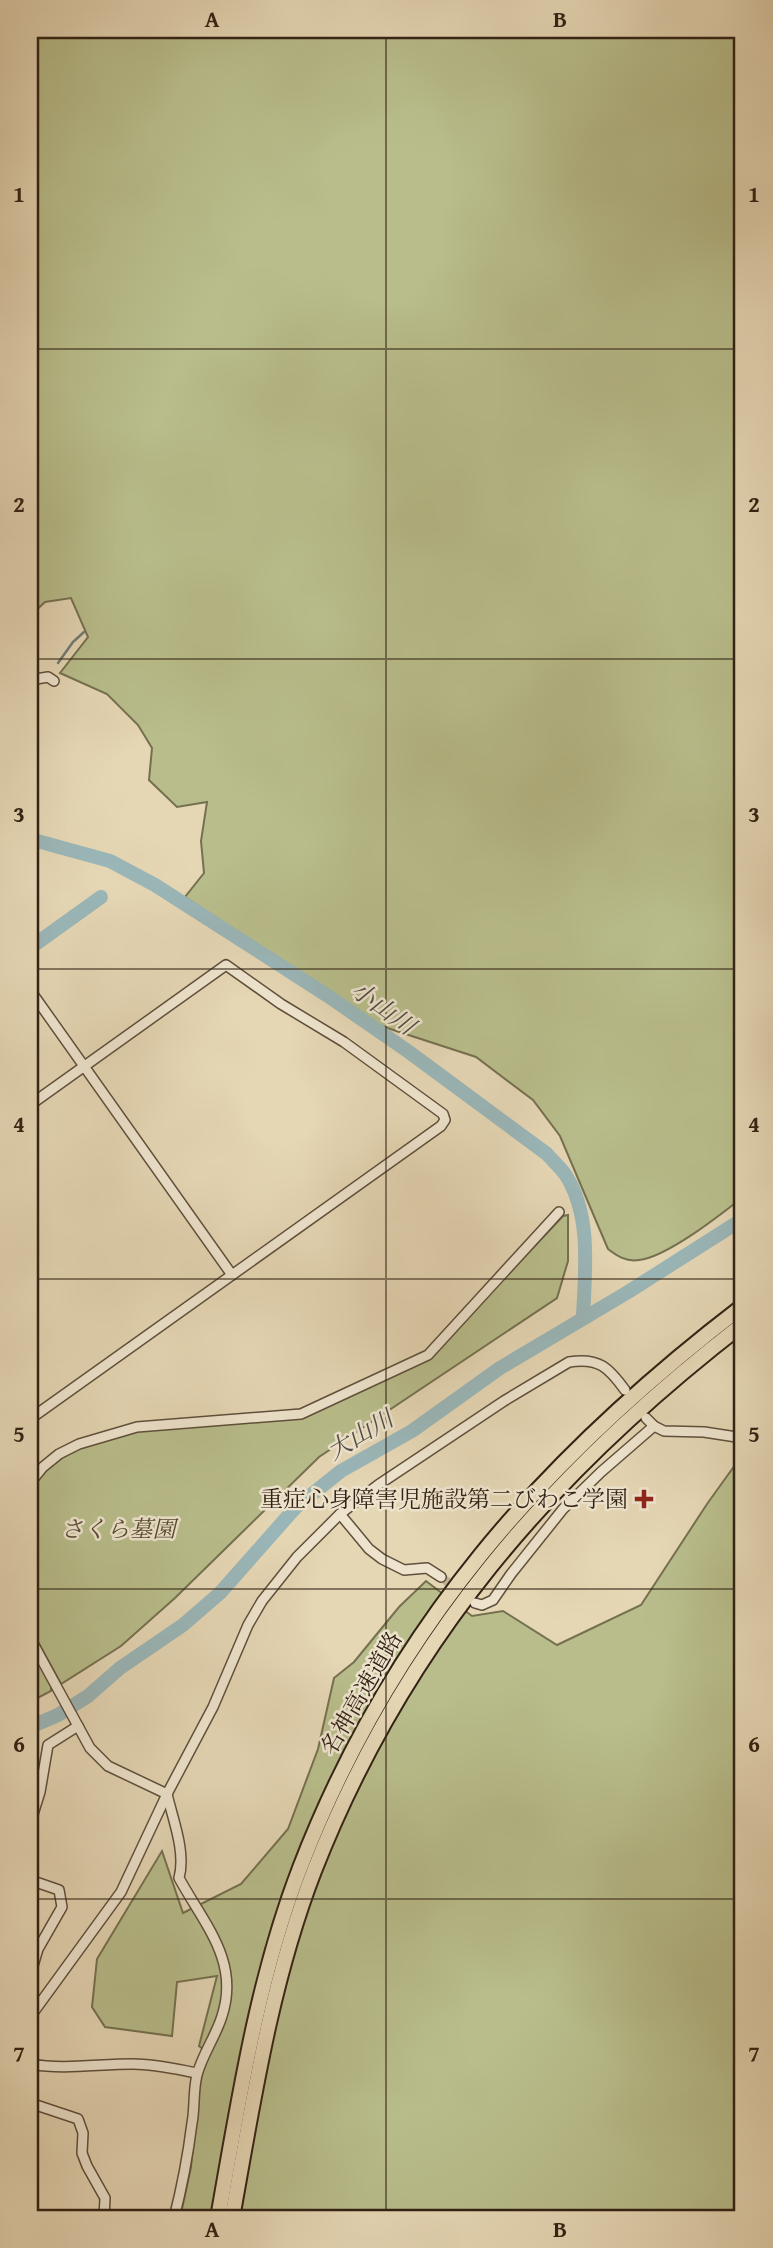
<svg xmlns="http://www.w3.org/2000/svg" width="773" height="2248" viewBox="0 0 773 2248" font-family="'Gentium Book Plus','Noto Serif JP',serif">
<style>
.green{fill:#b8bd8b;stroke:#757050;stroke-width:2}
.lines{fill:none;stroke-linecap:round;stroke-linejoin:round}
.stream{stroke:#707b76;stroke-width:2.5}
.river{stroke:#9ab6b8;stroke-width:14}
.minor-tunnel{stroke:#c1b294;stroke-width:9;stroke-dasharray:9 4.5;stroke-linecap:butt}
.minor-casing{stroke:#5f4f3c;stroke-width:12}
.highway-casing{stroke:#322214;stroke-width:18}
.minor{stroke:#eee4ce;stroke-width:9}
.highway{stroke:#e5d6b4;stroke-width:14}
.grid{fill:none;stroke:#322214;stroke-width:2;stroke-opacity:0.55}
.poi-dot{fill:#8f2418;stroke:#eee4ce;stroke-width:2.5}
.labels{text-anchor:middle;stroke-width:5;stroke-linejoin:round;paint-order:stroke}
.poi-label{font-size:23px;fill:#322214;stroke:#eee4ce;text-anchor:end}
.park-label{font-size:23px;font-style:italic;fill:#544932;stroke:#eee4ce}
.street-label{font-size:23px;fill:#322214;stroke:#eee4ce}
.water-label{font-size:24px;font-style:italic;fill:#514e45;stroke:#eee4ce}
.neatline{fill:none;stroke:#322214;stroke-width:2.5}
.grid-label{font-size:23px;text-anchor:middle;font-weight:bold;fill:#322214}
</style>
<rect width="100%" height="100%" fill="#e5d6b4"/>
<filter id="stains"><feTurbulence type="fractalNoise" baseFrequency=".00286" numOctaves="4"/><feColorMatrix values="0 0 0 0 .2 0 0 0 0 .09 0 0 0 0 .02 0 0 0 .5 -.17"/></filter>
<radialGradient id="worn" r=".72"><stop offset=".6" stop-color="#630" stop-opacity="0"/><stop offset="1" stop-color="#630" stop-opacity=".3"/></radialGradient>
<g class="green">
<path d="M30,30H743V1197C720,1215 667,1257 639,1260C626,1262 617,1256 608,1249L560,1136L533,1100L476,1057L378,1025L185,897L204,873L201,841L207,802L177,807L149,780L152,748L138,725L107,694L60,673L88,637L71,598L45,602L30,616Z"/>
<polygon points="568,1215 568,1261 557,1298 319,1457 175,1598 121,1646 61,1684 30,1627 30,1492 44,1472 60,1459 78,1449 137,1431 304,1417 430,1357 563,1216"/>
<polygon points="743,1457 743,2218 180,2218 191,2167 200,2076 210,2054 199,2046 217,1976 177,1982 172,2036 105,2027 92,2007 97,1959 162,1851 183,1913 241,1884 288,1829 318,1749 334,1678 354,1662 399,1607 426,1581 472,1616 503,1611 557,1645 641,1605 707,1504 740,1458"/>
<polygon points="30,1647 51,1686 51,1691 30,1702"/>
</g>
<g class="lines">
<g class="stream">
<polyline points="58,663 73,642 84,632"/>
<polyline points="30,697 36,689"/>
</g>
<g class="river">
<path d="M30,839L110,861L155,885L328,996L409,1052L547,1154C553,1161 560,1167 565,1174C592,1215 585,1271 583,1317"/>
<polyline points="30,948 101,897"/>
<polyline points="30,1727 58,1715 88,1696 120,1668 183,1625 220,1593 296,1507 341,1471 412,1431 500,1368 628,1292 743,1219"/>
</g>
<polyline class="minor-tunnel" points="441,1577 460,1591"/>
<g class="minor-casing">
<g id="minor">
<polyline points="30,680 48,677 54,681"/>
<polyline points="30,990 232,1275"/>
<polyline points="30,1105 226,965 281,1004 344,1042 443,1114 445,1120 441,1126 30,1419"/>
<polyline points="646,1418 654,1426 664,1431 704,1432 743,1438"/>
<polyline points="30,1483 43,1467 59,1454 79,1444 137,1427 301,1414 428,1355 559,1212"/>
<polyline points="340,1514 369,1549 382,1559 404,1570 427,1568 441,1577"/>
<polyline points="475,1603 482,1605 493,1600 511,1574 563,1509 601,1472 654,1426"/>
<path d="M30,1638L90,1748L108,1766L167,1794C173,1820 186,1852 179,1878C204,1924 240,1961 222,2016C216,2036 202,2055 197,2075C193,2090 195,2108 192,2123C188,2155 182,2187 174,2218"/>
<polyline points="30,1824 40,1792 48,1745 78,1726"/>
<polyline points="30,1880 59,1890 62,1907 38,1949 30,1976"/>
<path d="M30,2017L121,1892L167,1794L213,1707L248,1625L262,1601L297,1557L340,1514L378,1485L504,1401L569,1362C599,1357 609,1368 625,1390"/>
<path d="M30,2064C64,2070 98,2064 133,2064C155,2064 176,2069 197,2073"/>
<polyline points="30,2103 78,2119 83,2133 82,2153 87,2166 105,2198 104,2218"/>
</g>
</g>
<g class="highway-casing">
<g id="highway">
<path d="M218,2218C239,2100 257,1980 300,1868C392,1629 542,1460 743,1306"/>
<path d="M232,2218C253,2101 271,1982 314,1871C404,1641 550,1473 743,1324"/>
</g>
</g>
<use href="#minor" class="minor"/>
<use href="#highway" class="highway"/>
</g>
<path class="grid" d="M386,30V2218M30,349H743M30,659H743M30,969H743M30,1279H743M30,1589H743M30,1899H743"/>
<path class="poi-dot" d="M640.5 1488.5h7v7h7v7h-7v7h-7v-7h-7v-7h7z"/>
<g class="labels">
<g class="poi-label">
<text x="628" y="1507">重症心身障害児施設第二びわこ学園</text>
</g>
<g class="park-label">
<text x="118" y="1537">さくら墓園</text>
</g>
<g class="street-label">
<text transform="translate(361 1693) rotate(-60)" y="8">名神高速道路</text>
</g>
<g class="water-label">
<text transform="translate(383 1008) rotate(36)" y="8">小山川</text>
<text transform="translate(360 1435) rotate(-31)" y="8">大山川</text>
</g>
</g>
<rect width="773" height="2248" fill="none" stroke="#e5d6b4" stroke-width="77"/>
<rect x="38" y="38" width="696" height="2172" class="neatline"/>
<g class="grid-label">
<text x="212" y="27">A</text>
<text x="560" y="27">B</text>
<text x="19" y="202">1</text>
<text x="754" y="202">1</text>
<text x="19" y="512">2</text>
<text x="754" y="512">2</text>
<text x="19" y="822">3</text>
<text x="754" y="822">3</text>
<text x="19" y="1132">4</text>
<text x="754" y="1132">4</text>
<text x="19" y="1442">5</text>
<text x="754" y="1442">5</text>
<text x="19" y="1752">6</text>
<text x="754" y="1752">6</text>
<text x="19" y="2062">7</text>
<text x="754" y="2062">7</text>
<text x="212" y="2237">A</text>
<text x="560" y="2237">B</text>
</g>
<rect width="100%" height="100%" filter="url(#stains)"/>
<rect width="100%" height="100%" fill="url(#worn)"/>
</svg>
